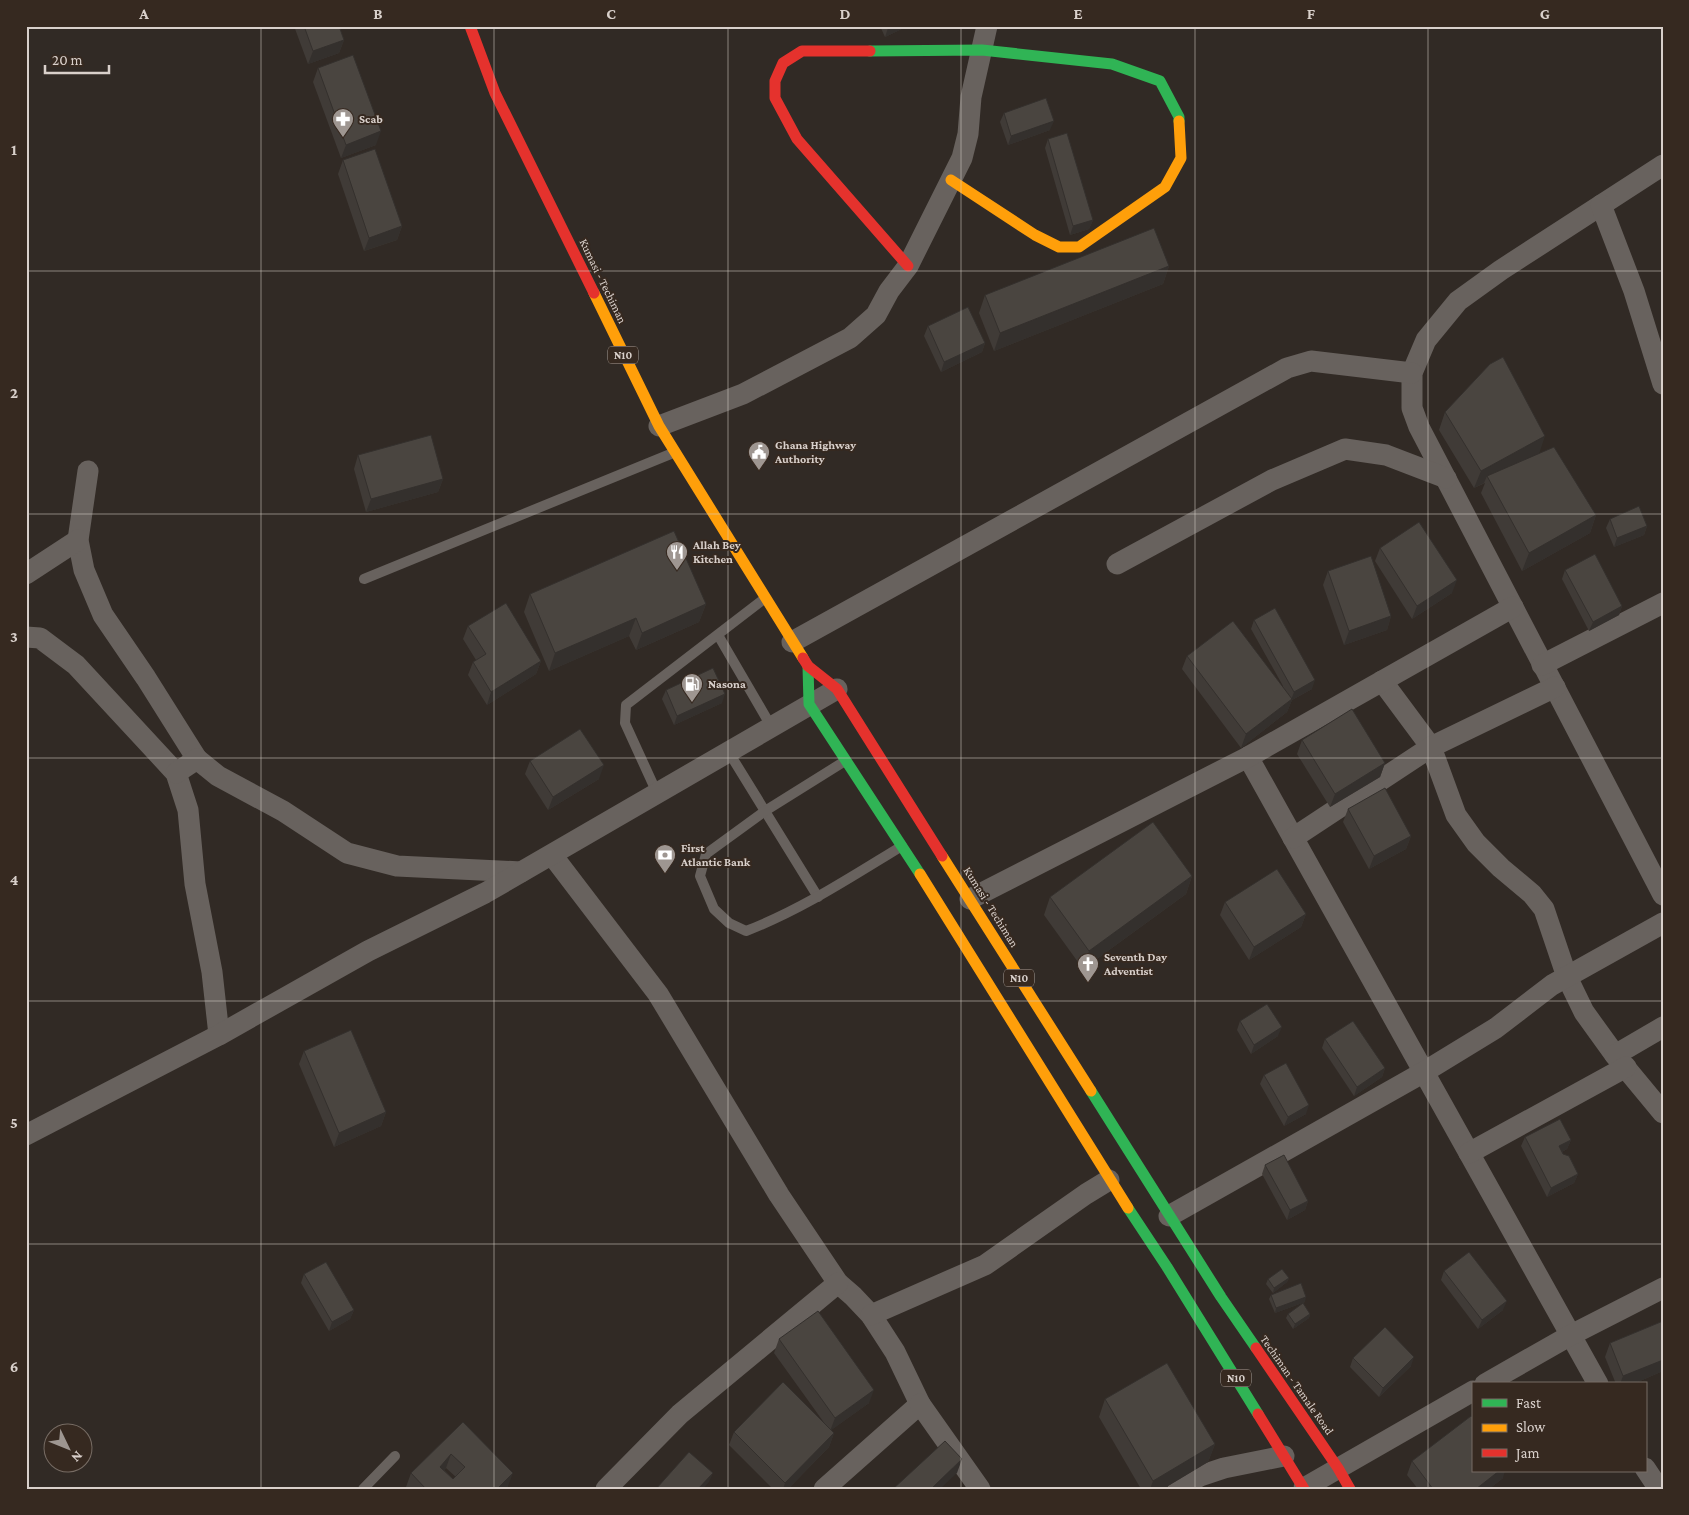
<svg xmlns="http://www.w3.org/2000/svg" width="1689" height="1515" viewBox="0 0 1689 1515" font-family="'Crimson Pro',serif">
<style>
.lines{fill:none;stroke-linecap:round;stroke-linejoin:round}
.lane{stroke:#68625e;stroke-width:10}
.street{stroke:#68625e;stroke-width:21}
.fast{stroke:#30b455;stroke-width:11}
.slow{stroke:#ff9f0a;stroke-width:11}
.jam{stroke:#e5322d;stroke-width:11}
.wall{fill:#403b37;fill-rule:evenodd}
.shaded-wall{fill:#34302d}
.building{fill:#4a4540;stroke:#34302d;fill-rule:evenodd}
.grid{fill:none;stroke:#d9d0cb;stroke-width:1;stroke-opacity:0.55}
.labels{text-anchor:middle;stroke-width:4;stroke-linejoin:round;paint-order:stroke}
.shield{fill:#362920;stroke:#a89e98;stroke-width:1}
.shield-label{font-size:11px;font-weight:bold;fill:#d9d0cb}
.poi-label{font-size:12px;font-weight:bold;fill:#d9d0cb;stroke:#362920;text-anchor:start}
.street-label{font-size:12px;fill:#d9d0cb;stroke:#362920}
.neatline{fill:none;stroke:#d9d0cb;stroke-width:2}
.grid-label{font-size:16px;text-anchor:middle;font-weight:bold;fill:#d9d0cb}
</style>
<rect width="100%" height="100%" fill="#312a25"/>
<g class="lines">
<g class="lane">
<polyline points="364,579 673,453"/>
<polyline points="718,635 771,726"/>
<polyline points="728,751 818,897"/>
<path d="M845,761L765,811L706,854L700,876L714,909L729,923L746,931C801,910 851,877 902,846"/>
<polyline points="657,793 625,723 626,705 764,599"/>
<polyline points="363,1489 395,1456"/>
</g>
<g class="street">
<polyline points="1663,165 1501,270 1458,301 1426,340 1412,373 1412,408 1419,427 1663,895"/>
<polyline points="1601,205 1634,291 1663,384"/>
<polyline points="659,426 743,394 850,338 876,315 889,291 908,266 962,158 968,134 971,97 987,26"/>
<polyline points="88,471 78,540 84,570 103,615 146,678 197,759"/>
<polyline points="1117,564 1272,480 1345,449 1386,455 1446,478"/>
<polyline points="26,574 78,540"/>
<polyline points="26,637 40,638 76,665 176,773 188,810 195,884 212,972 219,1035"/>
<polyline points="792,642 1287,368 1311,361 1412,373"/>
<polyline points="1542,665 1663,603"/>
<polyline points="1382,681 1431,747 1456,815 1476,843 1501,868 1532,894 1544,909 1567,977 1584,1012 1615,1055 1663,1113"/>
<polyline points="1248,757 1598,1384"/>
<polyline points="176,773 197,759 218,776 283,811 347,853 397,866 521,872"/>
<polyline points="1293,838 1431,747 1555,687"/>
<polyline points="552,855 658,994 779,1195 838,1283 853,1296 871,1315 895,1352 920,1404 824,1489"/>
<polyline points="970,899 1248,757 1513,607"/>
<polyline points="1615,1055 1663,1027"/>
<polyline points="26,1135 219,1035 368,951 485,893 837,689"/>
<polyline points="1469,1153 1626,1067"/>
<polyline points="1169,1216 1424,1072 1496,1028 1552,985 1663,923"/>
<polyline points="871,1315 985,1265 1086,1194 1109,1180"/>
<polyline points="1485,1384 1571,1335 1663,1288"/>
<polyline points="920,1404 980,1489"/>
<polyline points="1645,1468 1659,1489"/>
<polyline points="1304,1488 1473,1391"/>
<polyline points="606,1489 680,1414 838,1283"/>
<polyline points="1178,1489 1200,1476 1224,1468 1284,1456"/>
</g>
<g class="fast">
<polyline points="870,51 982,50 1112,64 1160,81 1179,117 1179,121"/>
<polyline points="808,666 809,704 920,874"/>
<polyline points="1091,1091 1221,1297 1256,1348"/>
<polyline points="1128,1208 1167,1267 1258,1414"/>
</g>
<g class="slow">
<polyline points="951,180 1035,235 1059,247 1079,247 1165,187 1181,158 1179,121"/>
<polyline points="594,293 659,426 803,658"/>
<polyline points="942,856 1091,1091"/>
<polyline points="920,874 1128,1208"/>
</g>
<g class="jam">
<polyline points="470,26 495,93 594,293"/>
<polyline points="870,51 802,51 783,63 775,81 775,98 797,139 908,266"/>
<polyline points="803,658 808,666 837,689 942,856"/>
<polyline points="1256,1348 1338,1468 1350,1489"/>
<polyline points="1258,1414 1304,1489"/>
</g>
</g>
<g class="wall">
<polygon points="294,26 339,26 344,40 339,53 308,64"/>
<polygon points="880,26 908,26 885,37"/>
<polygon points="318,68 376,145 341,158 313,82"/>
<polygon points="1004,113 1050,130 1008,145 1000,122"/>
<polygon points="1048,139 1093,220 1089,229 1070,235 1045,148"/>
<polygon points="343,160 402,226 397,240 364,251 338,174"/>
<polygon points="1169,266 1163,284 994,351 979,313 985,295"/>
<polygon points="928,326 985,343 982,352 941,372 924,336"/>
<polygon points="1445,412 1539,453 1596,515 1590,533 1522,571 1481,493 1485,483 1474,488 1439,430"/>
<polygon points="358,455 443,479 438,492 366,512 354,469"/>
<polygon points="1610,519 1647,526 1644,535 1614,547 1606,528"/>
<polygon points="1380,548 1452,593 1412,619 1375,561"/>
<polygon points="1565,570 1622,606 1619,615 1589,631 1562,579"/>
<polygon points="1328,571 1391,616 1387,630 1344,645 1323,585"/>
<polygon points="530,594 706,604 699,622 636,650 629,636 549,671 524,612"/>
<polygon points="1254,620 1312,689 1292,700 1287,712 1241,748 1182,669 1187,656 1283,686 1251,629"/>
<polygon points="468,626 541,661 536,674 487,705 468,675 473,662 476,660 463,639"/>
<polygon points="666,690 722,703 674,725 662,699"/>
<polygon points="1302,740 1385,763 1380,777 1330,807 1297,754"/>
<polygon points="530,761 599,779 548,810 525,774"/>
<polygon points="1348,809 1411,836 1406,849 1369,869 1343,822"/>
<polygon points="1192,876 1186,894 1083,969 1044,915 1050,897"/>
<polygon points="1225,902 1306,914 1301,927 1249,960 1220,915"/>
<polygon points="1240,1021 1278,1036 1251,1054 1237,1030"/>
<polygon points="1325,1039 1385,1068 1382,1077 1354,1096 1322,1048"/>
<polygon points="304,1051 386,1112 381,1126 334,1147 299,1064"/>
<polygon points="1264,1075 1306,1114 1284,1126 1260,1084"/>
<polygon points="1525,1137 1571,1140 1567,1149 1562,1152 1578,1174 1574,1183 1547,1197 1521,1146"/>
<polygon points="1265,1165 1308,1201 1305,1210 1287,1220 1262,1174"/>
<polygon points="1444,1271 1503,1310 1478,1329 1441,1280"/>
<polygon points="304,1274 354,1310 350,1319 329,1331 301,1283"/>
<polygon points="1289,1278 1287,1282 1273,1293 1266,1284 1268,1279"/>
<polygon points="1271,1295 1305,1302 1275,1313 1269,1299"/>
<polygon points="1288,1314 1310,1314 1309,1318 1293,1329 1286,1318"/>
<polygon points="1663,1321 1663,1371 1633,1384 1616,1384 1605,1357 1610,1343"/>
<polygon points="779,1339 869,1403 831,1430 834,1433 829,1447 788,1489 773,1489 729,1445 734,1432 825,1424 774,1353"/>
<polygon points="1353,1358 1411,1366 1379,1397 1350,1367"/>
<polygon points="1105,1399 1215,1444 1208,1462 1163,1489 1141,1489 1099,1417"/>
<path d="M463,1422L508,1486L505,1489H408L406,1487L411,1473ZM446,1468L456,1477L453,1479L444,1470Z"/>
<polygon points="1412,1461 1503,1478 1489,1489 1418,1489 1407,1475"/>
</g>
<g class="shaded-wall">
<polygon points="892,26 908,26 885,37 888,28"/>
<polygon points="344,40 339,53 308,64 313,51"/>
<polygon points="1054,121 1050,130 1008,145 1011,136"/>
<polygon points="381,131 376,145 341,158 346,145"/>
<polygon points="1093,220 1089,229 1070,235 1073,226"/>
<polygon points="402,226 397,240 364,251 369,238"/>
<polygon points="1169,266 1163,284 994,351 1000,333"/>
<polygon points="985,343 982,352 941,372 944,362"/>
<polygon points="1545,436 1539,454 1487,476 1484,483 1474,488 1481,471"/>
<polygon points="443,479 438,492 366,512 371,499"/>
<polygon points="1596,515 1590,533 1522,571 1529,553"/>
<polygon points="1647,526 1644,535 1614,547 1617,538"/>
<polygon points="1457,580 1452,593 1412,619 1417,606"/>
<polygon points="706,604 699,622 636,650 642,633"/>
<polygon points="1622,606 1619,615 1589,631 1593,622"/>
<polygon points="1391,616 1387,630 1344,645 1349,631"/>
<polygon points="636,618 629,636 549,671 555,653"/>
<polygon points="541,661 536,674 487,705 491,692"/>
<polygon points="1315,680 1312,689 1292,700 1287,712 1241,748 1246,734 1291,700 1294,692"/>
<polygon points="725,694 722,703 674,725 677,716"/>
<polygon points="1385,763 1380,777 1330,807 1335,794"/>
<polygon points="604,765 599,779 548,810 553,797"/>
<polygon points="1411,836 1406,849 1369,869 1374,856"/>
<polygon points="1192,876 1186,894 1083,969 1089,951"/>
<polygon points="1306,914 1301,927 1249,960 1254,947"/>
<polygon points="1282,1027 1278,1036 1251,1054 1254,1045"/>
<polygon points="1385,1068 1382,1077 1354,1096 1357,1087"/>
<polygon points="1309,1105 1306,1114 1284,1126 1288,1117"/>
<polygon points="386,1112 381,1126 334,1147 339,1133"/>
<polygon points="1571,1140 1567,1149 1556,1155 1559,1146"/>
<polygon points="1578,1174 1574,1183 1547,1197 1551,1188"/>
<polygon points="1308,1201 1305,1210 1287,1220 1290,1210"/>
<polygon points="1289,1278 1287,1282 1273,1293 1274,1288"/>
<polygon points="1306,1297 1305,1302 1275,1313 1276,1308"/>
<polygon points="1507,1301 1503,1310 1478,1329 1482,1320"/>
<polygon points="354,1310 350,1319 329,1331 332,1322"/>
<polygon points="1310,1314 1309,1318 1293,1329 1295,1324"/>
<polygon points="1414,1357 1411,1366 1379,1397 1383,1388"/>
<polygon points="1663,1360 1663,1371 1633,1384 1620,1384 1623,1376"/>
<polygon points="874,1390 869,1403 830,1431 835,1418"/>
<polygon points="834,1433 829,1447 788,1489 783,1489 785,1483"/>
<polygon points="1215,1444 1208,1462 1163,1489 1150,1489 1153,1481"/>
<polygon points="451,1454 446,1468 435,1480 440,1467"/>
<polygon points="962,1459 957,1473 940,1489 931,1489"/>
<polygon points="1499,1471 1505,1471 1503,1478 1489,1489 1476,1489"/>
<polygon points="513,1473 508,1486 505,1489 497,1489"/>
<polygon points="713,1473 709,1482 703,1489 698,1489"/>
</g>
<g class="building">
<polygon points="304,26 339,26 344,40 313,51"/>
<polygon points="353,55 381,131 346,145 318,68"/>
<polygon points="1046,98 1054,121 1011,136 1004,113"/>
<polygon points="1067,133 1093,220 1073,226 1048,139"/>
<polygon points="375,149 402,226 369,238 343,160"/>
<polygon points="1154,228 1169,266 1000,333 985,295"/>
<polygon points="968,307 985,343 944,362 928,326"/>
<polygon points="1503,357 1545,436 1481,471 1445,412 1490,364"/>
<polygon points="431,435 443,479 371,499 358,455"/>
<polygon points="1554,447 1596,515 1529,553 1487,476"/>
<polygon points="1639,506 1647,526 1617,538 1610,519"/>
<polygon points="1419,522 1457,580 1417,606 1380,548"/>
<polygon points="674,531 706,604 642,633 636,618 555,653 530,594"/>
<polygon points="1595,554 1622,606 1593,622 1565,570"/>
<polygon points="1371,556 1391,616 1349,631 1328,571"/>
<polygon points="506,603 541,661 491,692 473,662 486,654 468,626"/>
<polygon points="1275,608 1315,680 1294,692 1254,620"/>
<polygon points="1233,621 1292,699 1246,734 1187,656"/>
<polygon points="713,668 725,694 677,716 666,690"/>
<polygon points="1352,709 1385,763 1335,794 1302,740"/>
<polygon points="580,729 604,765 553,797 530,761"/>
<polygon points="1385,788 1411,836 1374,856 1348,809"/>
<polygon points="1153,822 1192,876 1089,951 1050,897"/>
<polygon points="1277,869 1306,914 1254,947 1225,902"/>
<polygon points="1267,1004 1282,1027 1254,1045 1240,1021"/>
<polygon points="1353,1021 1385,1068 1357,1087 1325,1039"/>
<polygon points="351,1030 386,1112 339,1133 304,1051"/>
<polygon points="1286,1063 1309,1105 1288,1117 1264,1075"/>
<polygon points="1560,1119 1571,1140 1559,1146 1563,1154 1569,1156 1578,1174 1551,1188 1525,1137"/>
<polygon points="1284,1155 1308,1201 1290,1210 1265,1165"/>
<polygon points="1469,1252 1507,1301 1482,1320 1444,1271"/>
<polygon points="326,1262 354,1310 332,1322 304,1274"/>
<polygon points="1282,1269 1289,1278 1274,1288 1268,1279"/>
<polygon points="1301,1283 1306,1297 1276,1308 1271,1295"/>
<polygon points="1303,1303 1310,1314 1295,1324 1288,1314"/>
<polygon points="818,1311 874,1390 835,1418 779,1339"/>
<polygon points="1663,1321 1663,1360 1623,1376 1610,1343"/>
<polygon points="1385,1327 1414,1357 1383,1388 1353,1358"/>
<polygon points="1167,1363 1215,1444 1153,1481 1105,1399"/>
<polygon points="783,1382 834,1433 785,1483 734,1432"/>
<polygon points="1471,1416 1473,1418 1473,1471 1499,1471 1476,1489 1433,1489 1412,1461"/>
<path d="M463,1422L513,1473L497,1489H426L411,1473ZM451,1454L465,1467L453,1479L440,1467Z"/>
<polygon points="945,1441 962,1459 931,1489 893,1489"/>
<polygon points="689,1452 713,1473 698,1489 656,1489"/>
</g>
<path class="grid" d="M261,26V1489M494,26V1489M728,26V1489M961,26V1489M1195,26V1489M1428,26V1489M26,271H1663M26,514H1663M26,758H1663M26,1001H1663M26,1244H1663"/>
<defs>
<g id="pharmacy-pin" transform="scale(1.125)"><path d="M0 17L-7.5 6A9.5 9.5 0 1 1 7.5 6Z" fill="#9e9691" stroke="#362920"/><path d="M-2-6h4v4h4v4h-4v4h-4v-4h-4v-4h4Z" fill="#fff"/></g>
<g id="civic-pin" transform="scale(1.125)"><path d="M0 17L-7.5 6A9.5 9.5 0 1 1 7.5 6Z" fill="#9e9691" stroke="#362920"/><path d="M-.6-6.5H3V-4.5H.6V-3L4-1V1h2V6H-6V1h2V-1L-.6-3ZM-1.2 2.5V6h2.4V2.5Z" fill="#fff"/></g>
<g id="restaurant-pin" transform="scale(1.125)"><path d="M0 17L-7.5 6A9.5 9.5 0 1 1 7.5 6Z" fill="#9e9691" stroke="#362920"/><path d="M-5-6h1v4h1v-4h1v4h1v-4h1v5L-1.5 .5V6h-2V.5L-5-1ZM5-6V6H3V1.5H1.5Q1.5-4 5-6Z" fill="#fff"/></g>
<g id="fuel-pin" transform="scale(1.125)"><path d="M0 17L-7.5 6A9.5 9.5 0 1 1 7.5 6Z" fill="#9e9691" stroke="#362920"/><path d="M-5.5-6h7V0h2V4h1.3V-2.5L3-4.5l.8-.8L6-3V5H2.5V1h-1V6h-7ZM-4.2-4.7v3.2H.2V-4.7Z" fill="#fff"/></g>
<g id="bank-pin" transform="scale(1.125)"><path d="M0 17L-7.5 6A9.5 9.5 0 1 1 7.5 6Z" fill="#9e9691" stroke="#362920"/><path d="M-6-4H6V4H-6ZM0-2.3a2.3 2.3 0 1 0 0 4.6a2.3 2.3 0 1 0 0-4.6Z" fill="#fff"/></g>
<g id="church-pin" transform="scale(1.125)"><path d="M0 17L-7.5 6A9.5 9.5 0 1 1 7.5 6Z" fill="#9e9691" stroke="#362920"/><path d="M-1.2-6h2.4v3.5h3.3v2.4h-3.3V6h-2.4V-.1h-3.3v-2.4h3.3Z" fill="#fff"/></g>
</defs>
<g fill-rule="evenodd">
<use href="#pharmacy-pin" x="343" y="119"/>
<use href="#civic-pin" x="759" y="452"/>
<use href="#restaurant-pin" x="677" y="552"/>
<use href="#fuel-pin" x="692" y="684"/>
<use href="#bank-pin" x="665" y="855"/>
<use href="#church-pin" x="1088" y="964"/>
</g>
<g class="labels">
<g class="shield">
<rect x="608" y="346.5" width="30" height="17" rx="4"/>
<rect x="1004" y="969.5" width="30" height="17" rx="4"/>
<rect x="1221" y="1369.5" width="30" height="17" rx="4"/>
</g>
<g class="shield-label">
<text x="623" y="359">N10</text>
<text x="1019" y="982">N10</text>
<text x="1236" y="1382">N10</text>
</g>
<g class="poi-label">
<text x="359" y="123">Scab</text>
<text x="775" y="449">Ghana Highway<tspan x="775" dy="14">Authority</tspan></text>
<text x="693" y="549">Allah Bey<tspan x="693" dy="14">Kitchen</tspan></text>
<text x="708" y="688">Nasona</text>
<text x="681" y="852">First<tspan x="681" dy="14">Atlantic Bank</tspan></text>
<text x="1104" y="961">Seventh Day<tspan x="1104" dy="14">Adventist</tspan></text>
</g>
<g class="street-label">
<text transform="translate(603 281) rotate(64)" y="4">Kumasi - Techiman</text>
<text transform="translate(991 907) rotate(58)" y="4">Kumasi - Techiman</text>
<text transform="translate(1297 1385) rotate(55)" y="4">Techiman - Tamale Road</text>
</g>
</g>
<rect width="1689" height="1515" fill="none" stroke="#362920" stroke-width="55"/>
<rect x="1472" y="1382" width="175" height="90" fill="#362920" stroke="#776c64"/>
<rect x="1482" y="1399" width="25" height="8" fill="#30b455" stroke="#776c64"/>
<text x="1516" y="1408" font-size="15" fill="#d9d0cb">Fast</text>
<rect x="1482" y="1424" width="25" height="8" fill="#ff9f0a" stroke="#776c64"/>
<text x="1516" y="1432" font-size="15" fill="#d9d0cb">Slow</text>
<rect x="1482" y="1449" width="25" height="8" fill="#e5322d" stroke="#776c64"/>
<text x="1516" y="1458" font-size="15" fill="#d9d0cb">Jam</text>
<g transform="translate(68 1448) rotate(133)"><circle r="24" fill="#362920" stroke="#776c64"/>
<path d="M0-4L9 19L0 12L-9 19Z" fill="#9e9691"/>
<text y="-8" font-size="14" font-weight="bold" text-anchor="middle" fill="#d9d0cb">N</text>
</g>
<path d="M45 65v8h64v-8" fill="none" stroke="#d9d0cb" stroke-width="2.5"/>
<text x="52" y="65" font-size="15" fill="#d9d0cb" stroke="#362920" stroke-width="4" paint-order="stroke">20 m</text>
<rect x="28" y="28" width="1634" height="1460" class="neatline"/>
<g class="grid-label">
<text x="144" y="19">A</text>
<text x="378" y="19">B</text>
<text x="611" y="19">C</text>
<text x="845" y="19">D</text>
<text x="1078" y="19">E</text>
<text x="1311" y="19">F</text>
<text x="1545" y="19">G</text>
<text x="14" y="155">1</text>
<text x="14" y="398">2</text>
<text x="14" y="642">3</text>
<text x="14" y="885">4</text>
<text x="14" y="1128">5</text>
<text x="14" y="1372">6</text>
</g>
</svg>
